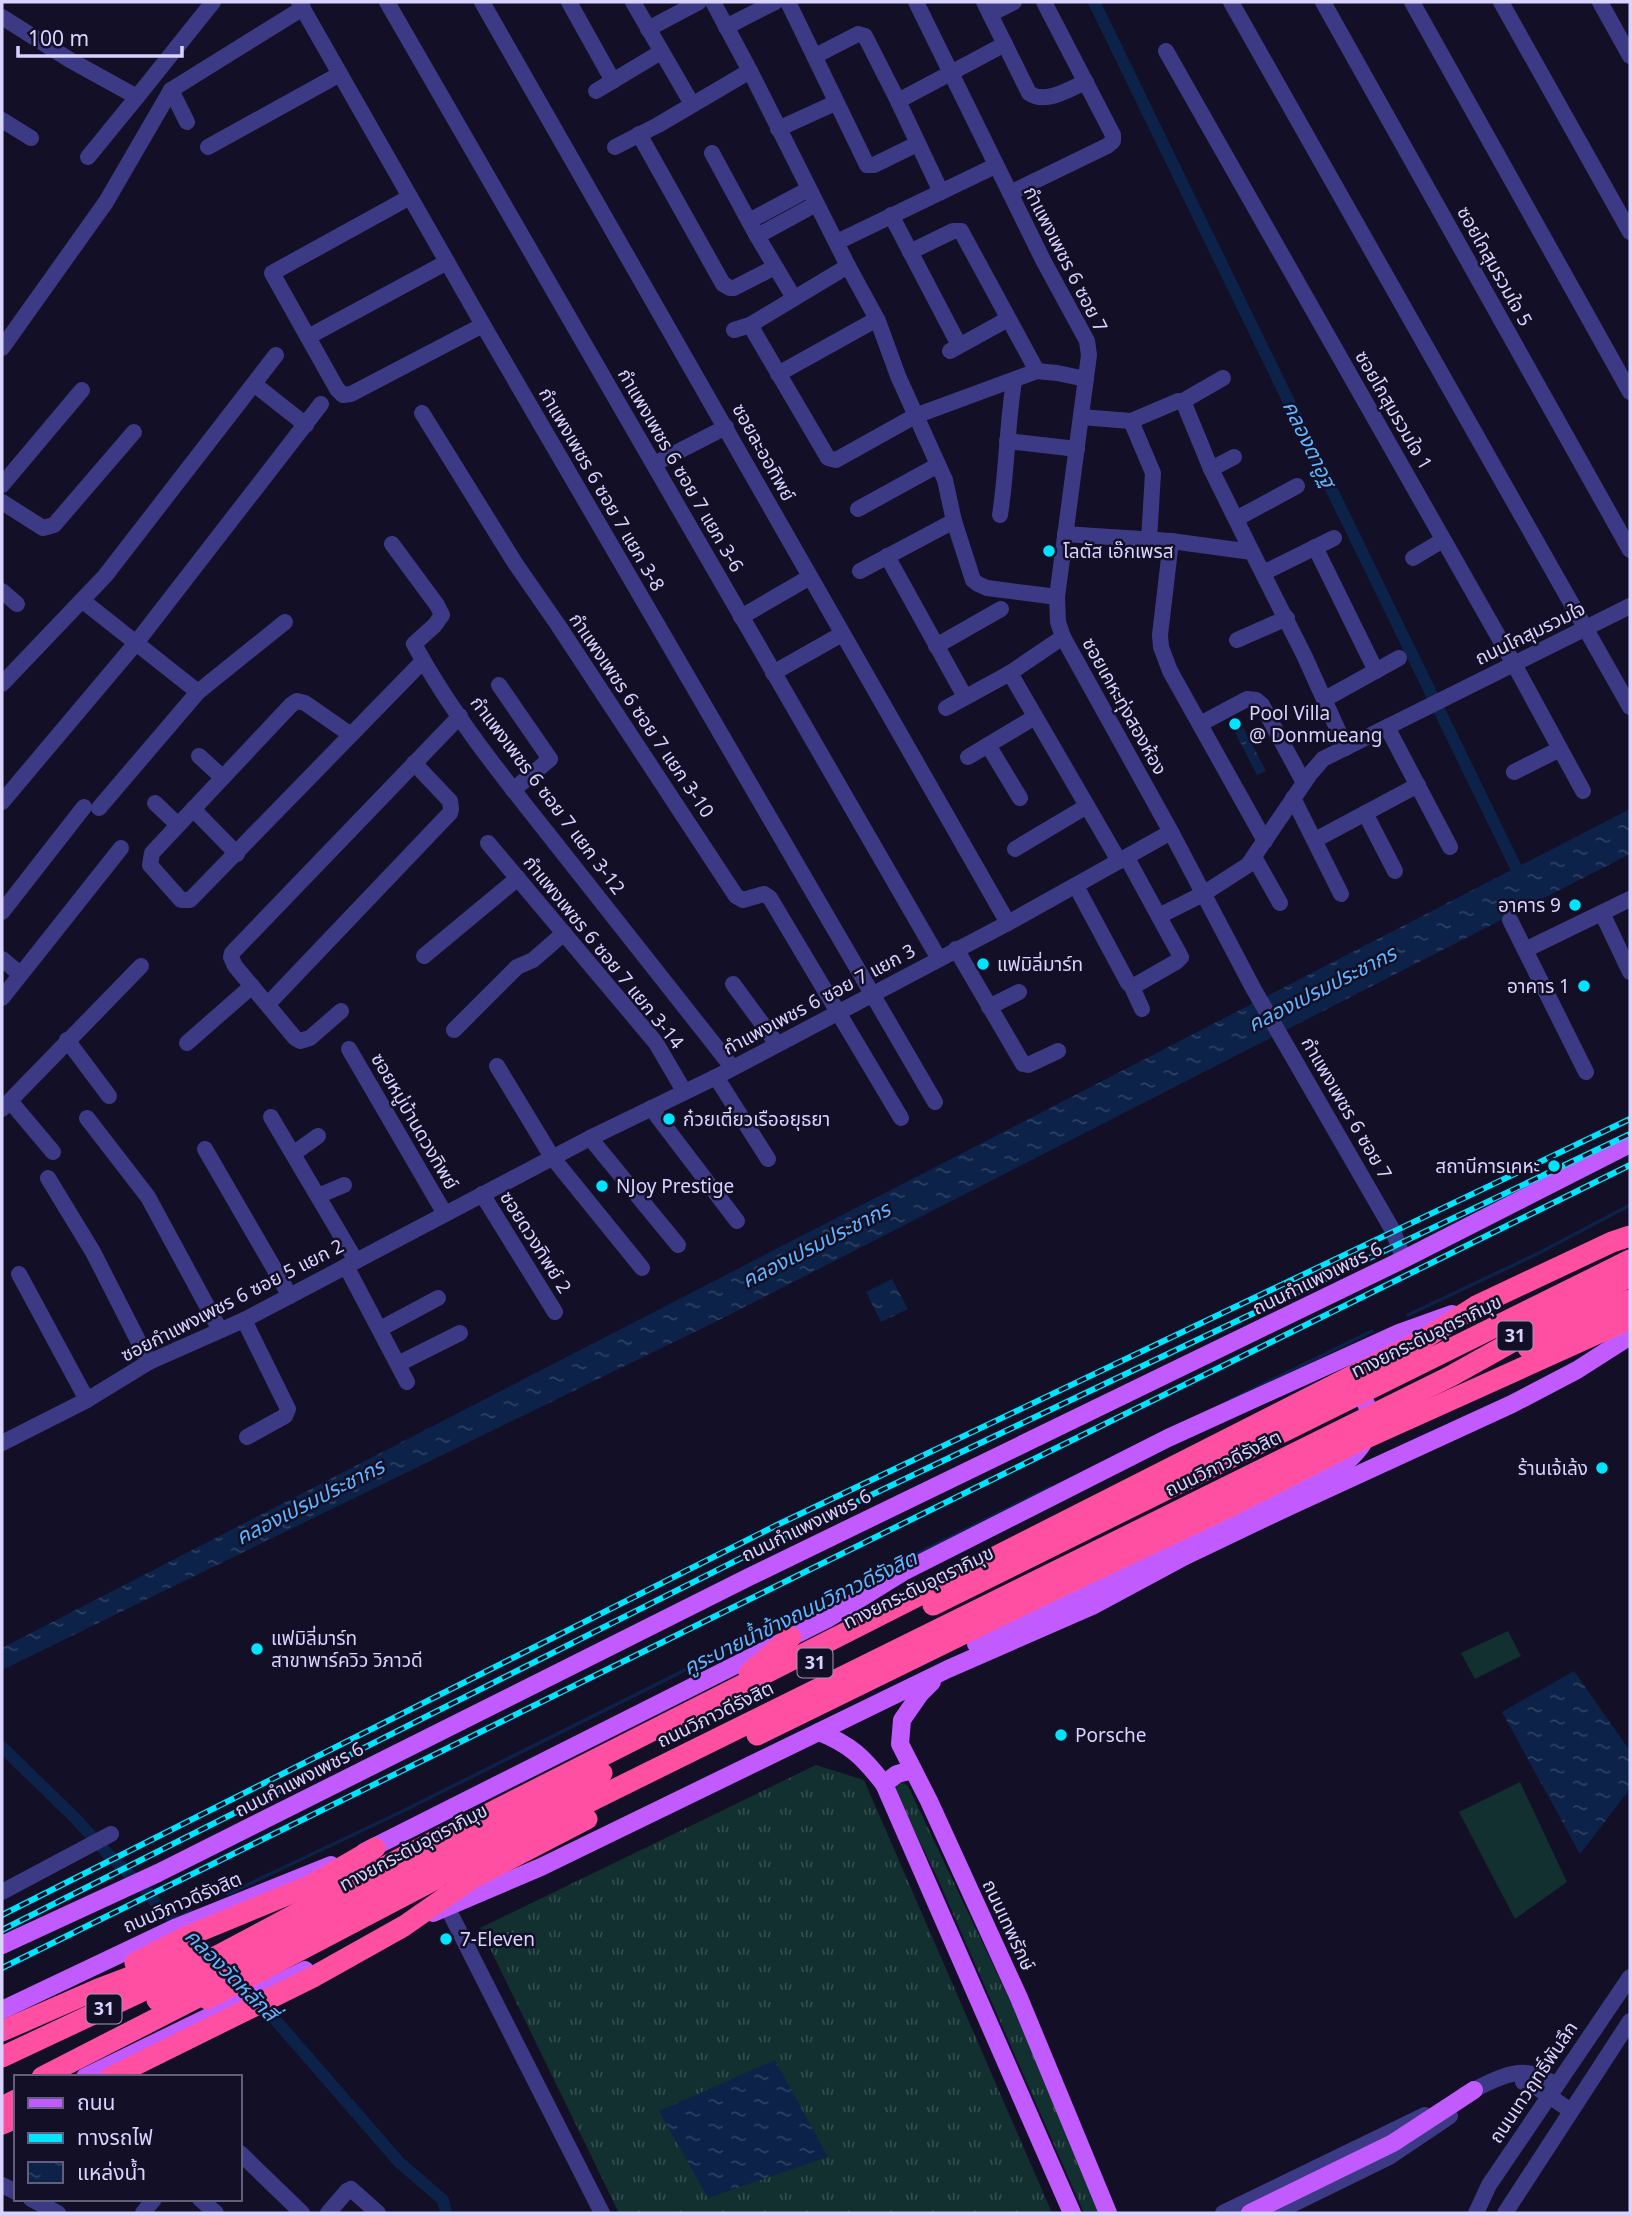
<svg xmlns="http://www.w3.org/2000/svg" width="1632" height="2215" viewBox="0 0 1632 2215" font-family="'Noto Sans','Noto Sans Thai',sans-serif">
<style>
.grass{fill:url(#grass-tufts)}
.pitch{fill:#12302f}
.water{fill:url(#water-ripples)}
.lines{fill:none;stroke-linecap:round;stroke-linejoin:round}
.stream{stroke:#0c2248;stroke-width:3.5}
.canal{stroke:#0c2248;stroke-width:12}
.minor{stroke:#3d3a85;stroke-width:16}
.major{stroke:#c25bff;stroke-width:18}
.highway{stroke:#ff4fa3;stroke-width:21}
.rail-casing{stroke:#00e5ff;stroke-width:6}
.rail{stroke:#130f26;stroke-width:3.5;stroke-dasharray:10;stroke-linecap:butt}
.poi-dot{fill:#00e5ff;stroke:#130f26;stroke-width:2.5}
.labels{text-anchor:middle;stroke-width:5;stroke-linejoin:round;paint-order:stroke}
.shield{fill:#130f26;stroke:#9e99be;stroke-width:2}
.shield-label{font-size:18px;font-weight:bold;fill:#d9d4ff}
.street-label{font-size:19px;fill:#d9d4ff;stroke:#130f26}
.poi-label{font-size:19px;fill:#d9d4ff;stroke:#130f26;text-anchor:start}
.water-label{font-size:21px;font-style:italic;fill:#62b6ff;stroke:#130f26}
</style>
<defs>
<pattern id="grass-tufts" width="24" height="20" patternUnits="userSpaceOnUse" patternTransform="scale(1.75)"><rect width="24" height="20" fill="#12302f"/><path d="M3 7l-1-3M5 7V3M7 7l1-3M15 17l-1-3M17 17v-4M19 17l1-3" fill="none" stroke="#344d4e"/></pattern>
<pattern id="water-ripples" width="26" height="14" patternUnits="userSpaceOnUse" patternTransform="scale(1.75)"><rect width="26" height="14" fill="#0c2248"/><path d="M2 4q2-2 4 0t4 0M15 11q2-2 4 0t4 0" fill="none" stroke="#2f4163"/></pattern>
</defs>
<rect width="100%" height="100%" fill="#130f26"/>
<g class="grass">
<polygon points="816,1765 864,1780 1052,2213 619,2213 480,1928"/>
<polygon points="902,1782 908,1786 1033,2049 1100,2213 1084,2213 937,1877 895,1791 897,1784"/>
</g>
<g class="pitch">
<polygon points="1508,1631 1521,1656 1475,1679 1461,1653"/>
<polygon points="1520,1782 1567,1882 1515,1919 1459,1812"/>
</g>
<g class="water">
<polygon points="1243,727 1266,771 1257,775 1235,732"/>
<polygon points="1630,809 1630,854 725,1317 2,1670 2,1648"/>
<polygon points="892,1279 908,1309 881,1322 866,1292"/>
<polygon points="1574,1671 1630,1751 1630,1789 1580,1854 1502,1712"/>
<polygon points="775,2060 828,2157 708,2198 659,2111"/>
</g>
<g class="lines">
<g class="stream">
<polyline points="1408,1315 1539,1253 1630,1205"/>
<polyline points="1231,1400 1372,1331"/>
<polyline points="228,1894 401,1812 1051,1487"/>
<polyline points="175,1919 191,1911"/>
</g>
<g class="canal">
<polyline points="1094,2 1523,882"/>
<path d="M2,1747L75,1818L107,1853L148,1892C156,1906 173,1919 187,1927"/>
<polyline points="258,2000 399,2162 443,2200 446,2213"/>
</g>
<g class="minor">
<polyline points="299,2 483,325 935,1102"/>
<polyline points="387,2 939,959"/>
<polyline points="482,2 1008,923"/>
<polyline points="569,2 613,81"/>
<polyline points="633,2 692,104"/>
<polyline points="713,2 750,71 848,266 878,321 898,376 945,480 954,521 973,580 978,584 987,588 1057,597"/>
<polyline points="788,2 867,165 874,165 917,144"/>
<polyline points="916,2 1043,260 1087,341 1089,355 1057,597 1058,622 1063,637 1171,832 1253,988 1392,1229 1404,1259"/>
<path d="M984,2L1029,93C1046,105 1068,89 1086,82"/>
<polyline points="1231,2 1630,707"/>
<polyline points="1323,2 1630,550"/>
<polyline points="1412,2 1630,392"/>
<polyline points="1501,2 1630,232"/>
<polyline points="1600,2 1630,56"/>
<polyline points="990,14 1014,2"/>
<polyline points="2,17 70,60 137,97 213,2"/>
<polyline points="726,27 775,2"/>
<polyline points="648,29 699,2"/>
<polyline points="1166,51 1514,664 1583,791"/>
<polyline points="815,56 858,34 865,36 898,101"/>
<polyline points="171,90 187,122"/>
<polyline points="596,91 661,52"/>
<polyline points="2,120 31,138"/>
<polyline points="778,129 835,103"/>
<polyline points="639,134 723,284 730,288 734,288 775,267"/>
<polyline points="208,147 340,74"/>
<polyline points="615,147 658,125 750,71"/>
<polyline points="712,153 757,236 794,298"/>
<polyline points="88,157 137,97"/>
<polyline points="941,192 898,101 1005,44"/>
<polyline points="1010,193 1107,146 1113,141 1113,135 1044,2"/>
<polyline points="410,197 272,273 337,389 343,395 351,394 483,325"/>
<polyline points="891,215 959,345"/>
<polyline points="749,221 809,189"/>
<polyline points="757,236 816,204"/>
<polyline points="837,242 995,166"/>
<polyline points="910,252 953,231 961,231 1037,371"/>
<polyline points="750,325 828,458 836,460 915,416 1037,371 1057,373 1086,379"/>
<polyline points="734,330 750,325 848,266"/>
<polyline points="308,337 447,262"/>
<polyline points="2,348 106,202 171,90 303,8"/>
<polyline points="950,351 1008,319"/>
<polyline points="778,374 877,319"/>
<polyline points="254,384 306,425"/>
<polyline points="1183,401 1223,378"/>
<polyline points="422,413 515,563 558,625 736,896 743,900 764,894 770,898 901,1118"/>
<polyline points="1081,417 1131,421"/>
<polyline points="1007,441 1077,449"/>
<polyline points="654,464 726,427"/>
<polyline points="1211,469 1234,457"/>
<polyline points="2,485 82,390"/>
<polyline points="2,502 43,528 54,525 134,432"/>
<polyline points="858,509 938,465"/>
<path d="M1000,515C1007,470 1007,425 1014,381"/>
<polyline points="1236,519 1297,486"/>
<polyline points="1065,534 1171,541 1252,552 1304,655 1346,748"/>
<polyline points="1149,540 1153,473 1131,421 1178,401 1183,401 1211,469 1252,552"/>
<polyline points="1171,541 1160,635 1161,647 1170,671 1265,841"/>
<path d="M392,544L437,605L442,615L435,625L414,644C453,716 506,781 556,844C615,919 674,993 732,1067"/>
<polyline points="1315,547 1376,671"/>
<polyline points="887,556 965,697"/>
<polyline points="1413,558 1443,540"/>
<polyline points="860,571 954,521"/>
<polyline points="1263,573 1334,538"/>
<polyline points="2,591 17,604"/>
<polyline points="83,601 198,692"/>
<polyline points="741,617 810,577"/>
<polyline points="1237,640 1287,618"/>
<polyline points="936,646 1001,609"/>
<polyline points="773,673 842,634"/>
<polyline points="1010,673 1119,861"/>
<polyline points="2,684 105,576 276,355"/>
<polyline points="499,685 550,759 513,790"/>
<polyline points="1325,699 1399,658"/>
<polyline points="946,708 1010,673 1063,637"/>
<polyline points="1200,724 1247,699 1256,700 1262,705 1304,783"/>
<polyline points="1387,727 1450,847"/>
<polyline points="351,735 305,703 297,701 291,705 152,853 150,865 181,900 190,900 423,661"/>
<polyline points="988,745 1020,798"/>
<polyline points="199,756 222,777"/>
<polyline points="968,757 1035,717"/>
<polyline points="1514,772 1560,749"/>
<polyline points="1293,798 1341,894"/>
<polyline points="2,802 136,643 321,404"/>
<polyline points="155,803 178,825"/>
<polyline points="99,808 198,692 285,622"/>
<polyline points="193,809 237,854"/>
<polyline points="1365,813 1395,871"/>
<polyline points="1315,840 1418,785"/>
<polyline points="488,843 656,1043 684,1091"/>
<polyline points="1015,849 1087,806"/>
<polyline points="1254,857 1280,903"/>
<polyline points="1076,886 1128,983 1134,986 1176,962 1181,957 1127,858"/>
<polyline points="2,912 84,807"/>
<polyline points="1602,913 1630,972"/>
<polyline points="1159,916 1203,894 1248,865 1310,774 1323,759 1630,606"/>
<polyline points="1510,920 1586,1072"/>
<polyline points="956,949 1023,1064 1028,1065 1058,1051"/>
<polyline points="1525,950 1630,899"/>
<polyline points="424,956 518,878"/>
<polyline points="2,959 20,974"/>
<polyline points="733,984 777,1044"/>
<polyline points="1131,985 1142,1009"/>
<polyline points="2,998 121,848"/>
<polyline points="268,1004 450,813 451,809 450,801 414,763"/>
<polyline points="989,1007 1019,992"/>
<polyline points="341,1011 310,1038 300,1041 295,1038 235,966 231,957 232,953 460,716"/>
<polyline points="454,1030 517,967 533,960 564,933"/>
<polyline points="67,1040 109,1096"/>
<polyline points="187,1043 252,986"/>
<polyline points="349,1049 445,1214"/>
<polyline points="497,1066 552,1157 642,1268"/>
<polyline points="716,1077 768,1159"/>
<polyline points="10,1101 53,1152"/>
<polyline points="651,1108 737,1221"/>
<polyline points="2,1109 141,966"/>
<polyline points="271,1117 356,1261"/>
<polyline points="87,1118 148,1197 220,1330"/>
<polyline points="590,1138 678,1245"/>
<polyline points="205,1149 290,1296"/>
<polyline points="293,1154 318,1136"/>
<polyline points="48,1178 93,1252 149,1362"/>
<polyline points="482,1194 555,1312"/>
<polyline points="318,1196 344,1185"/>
<polyline points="346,1266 407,1382"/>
<polyline points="19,1274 87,1400"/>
<polyline points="244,1320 288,1409 285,1416 247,1437"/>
<polyline points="380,1329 438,1298"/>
<polyline points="398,1364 460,1333"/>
<polyline points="2,1443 87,1400 149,1362 244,1320 590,1138 716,1077 1008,923 1171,832"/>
<polyline points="2,1892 111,1834"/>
<polyline points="447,1907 602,2213"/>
<polyline points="1523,2082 1536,2087 1571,2111"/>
<path d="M1464,2095C1482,2086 1511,2068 1532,2074C1541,2076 1548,2082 1558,2083"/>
<polyline points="240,2153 302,2213"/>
<polyline points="2,2185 16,2192"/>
<polyline points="31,2199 58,2213"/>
<polyline points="200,2199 216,2213"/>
<polyline points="143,2213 154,2199"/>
<polyline points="328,2213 347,2191 351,2189 378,2213"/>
<polyline points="1223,2213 1425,2115"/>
<polyline points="1275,2213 1389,2157 1450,2116"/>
<polyline points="1476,2213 1489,2185 1630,1977"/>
<polyline points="1505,2213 1630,2021"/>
</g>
<g class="major">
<path d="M976,1644L1346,1462C1375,1437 1379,1412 1352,1385"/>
<polyline points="932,1682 920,1694 902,1720 900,1744 929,1801 1019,1998 1108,2213"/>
<path d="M819,1732C851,1745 863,1757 884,1784L1072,2213"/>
<polyline points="884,1784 897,1774 913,1770"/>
<polyline points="364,1852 827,1619 903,1572 1168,1438 1399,1333 1452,1314"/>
<polyline points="433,1913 541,1867 948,1669 1092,1606 1185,1556 1290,1506 1512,1404 1577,1370 1630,1336"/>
<polyline points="2,1945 158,1873 749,1577 1404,1259 1630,1144"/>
<polyline points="2,2010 177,1927 331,1865"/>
<polyline points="85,2077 305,1970"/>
<polyline points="1250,2213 1393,2143 1474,2090"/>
</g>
<g class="highway">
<polyline points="1528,1348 1630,1300"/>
<polyline points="933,1605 1630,1260"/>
<polyline points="749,1673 791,1637"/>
<polyline points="757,1735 1049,1592 1229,1507 1353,1444 1630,1319"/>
<polyline points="429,1881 1451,1376 1630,1276"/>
<polyline points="135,1963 183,1938 309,1886 375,1848"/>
<polyline points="207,1999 436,1879"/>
<path d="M157,2000C309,1932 455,1851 602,1773"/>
<polyline points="2,2031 98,1989 201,1950"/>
<polyline points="2,2057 219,1955 403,1857 1421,1341 1476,1306 1612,1242 1630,1236"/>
<polyline points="42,2077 216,1988"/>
<polyline points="111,2077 313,1977 404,1926 473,1878 587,1819"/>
<polyline points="2,2107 16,2100"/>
<polyline points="2,2124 16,2118"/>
</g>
<g class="rail-casing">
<g id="rail">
<polyline points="2,1915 777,1525 1630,1119"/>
<polyline points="2,1930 783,1537 1630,1134"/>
<polyline points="2,1968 1630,1165"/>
</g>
</g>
<use href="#rail" class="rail"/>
</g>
<g class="poi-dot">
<circle cx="1049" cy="551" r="7"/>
<circle cx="1235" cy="724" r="7"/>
<circle cx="1575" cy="905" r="7"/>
<circle cx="983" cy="964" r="7"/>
<circle cx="1584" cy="986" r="7"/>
<circle cx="669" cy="1119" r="7"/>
<circle cx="1554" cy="1166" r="7"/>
<circle cx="602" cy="1186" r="7"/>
<circle cx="1602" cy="1468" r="7"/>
<circle cx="257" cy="1649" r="7"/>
<circle cx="1061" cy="1735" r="7"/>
<circle cx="446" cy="1939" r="7"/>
</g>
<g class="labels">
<g class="shield">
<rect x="1497.5" y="1321.5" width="35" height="29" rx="5"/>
<rect x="797.5" y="1648.5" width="35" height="29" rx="5"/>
<rect x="86.5" y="1994.5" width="35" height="29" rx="5"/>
</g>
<g class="shield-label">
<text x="1515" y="1342">31</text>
<text x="815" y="1669">31</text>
<text x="104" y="2015">31</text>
</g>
<g class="street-label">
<text transform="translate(1066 259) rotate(63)" y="7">กำแพงเพชร 6 ซอย 7</text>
<text transform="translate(1495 266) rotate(61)" y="7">ซอยโกสุมรวมใจ 5</text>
<text transform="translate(1394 410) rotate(60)" y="7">ซอยโกสุมรวมใจ 1</text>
<text transform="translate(764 452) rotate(61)" y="7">ซอยละออทิพย์</text>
<text transform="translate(681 470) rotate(60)" y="7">กำแพงเพชร 6 ซอย 7 แยก 3-6</text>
<text transform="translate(602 489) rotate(60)" y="7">กำแพงเพชร 6 ซอย 7 แยก 3-8</text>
<text transform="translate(1530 633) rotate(-26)" y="7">ถนนโกสุมรวมใจ</text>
<text transform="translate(1125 706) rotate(61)" y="7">ซอยเคหะทุ่งสองห้อง</text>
<text transform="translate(642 715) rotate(56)" y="7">กำแพงเพชร 6 ซอย 7 แยก 3-10</text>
<text transform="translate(548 795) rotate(53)" y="7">กำแพงเพชร 6 ซอย 7 แยก 3-12</text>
<text transform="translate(604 952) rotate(51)" y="7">กำแพงเพชร 6 ซอย 7 แยก 3-14</text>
<text transform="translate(819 999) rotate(-28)" y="7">กำแพงเพชร 6 ซอย 7 แยก 3</text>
<text transform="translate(1347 1108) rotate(60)" y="7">กำแพงเพชร 6 ซอย 7</text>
<text transform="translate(415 1121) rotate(60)" y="7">ซอยหมู่บ้านดวงทิพย์</text>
<text transform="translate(536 1242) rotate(58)" y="7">ซอยดวงทิพย์ 2</text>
<text transform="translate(1317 1278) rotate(-26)" y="7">ถนนกำแพงเพชร 6</text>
<text transform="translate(232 1300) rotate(-27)" y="7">ซอยกำแพงเพชร 6 ซอย 5 แยก 2</text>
<text transform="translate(1426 1336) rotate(-26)" y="7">ทางยกระดับอุตราภิมุข</text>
<text transform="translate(1223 1463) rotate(-26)" y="7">ถนนวิภาวดีรังสิต</text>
<text transform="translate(806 1525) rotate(-26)" y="7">ถนนกำแพงเพชร 6</text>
<text transform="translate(918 1587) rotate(-26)" y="7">ทางยกระดับอุตราภิมุข</text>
<text transform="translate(715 1714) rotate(-26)" y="7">ถนนวิภาวดีรังสิต</text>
<text transform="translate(299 1779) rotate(-27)" y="7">ถนนกำแพงเพชร 6</text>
<text transform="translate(413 1847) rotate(-28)" y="7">ทางยกระดับอุตราภิมุข</text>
<text transform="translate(182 1902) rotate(-23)" y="7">ถนนวิภาวดีรังสิต</text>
<text transform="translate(1009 1925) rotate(65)" y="7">ถนนเทพรักษ์</text>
<text transform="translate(1533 2082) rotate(-56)" y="7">ถนนเทวฤทธิ์พันลึก</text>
</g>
<g class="poi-label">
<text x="1063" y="558">โลตัส เอ๊กเพรส</text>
<text x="1249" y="720">Pool Villa<tspan x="1249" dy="22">@ Donmueang</tspan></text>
<text x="1561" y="912" text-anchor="end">อาคาร 9</text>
<text x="997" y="971">แฟมิลี่มาร์ท</text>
<text x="1570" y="993" text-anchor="end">อาคาร 1</text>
<text x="683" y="1126">ก๋วยเตี๋ยวเรืออยุธยา</text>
<text x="1540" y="1173" text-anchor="end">สถานีการเคหะ</text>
<text x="616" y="1193">NJoy Prestige</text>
<text x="1588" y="1475" text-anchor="end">ร้านเจ้เล้ง</text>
<text x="271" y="1645">แฟมิลี่มาร์ท<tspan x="271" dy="22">สาขาพาร์ควิว วิภาวดี</tspan></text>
<text x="1075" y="1742">Porsche</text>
<text x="460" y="1946">7-Eleven</text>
</g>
<g class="water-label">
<text transform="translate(1309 444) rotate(64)" y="7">คลองตาอูฐ</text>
<text transform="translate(1322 989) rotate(-27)" y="7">คลองเปรมประชากร</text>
<text transform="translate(816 1245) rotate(-27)" y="7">คลองเปรมประชากร</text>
<text transform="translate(310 1502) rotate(-27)" y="7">คลองเปรมประชากร</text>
<text transform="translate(800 1613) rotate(-26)" y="7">คูระบายน้ำข้างถนนวิภาวดีรังสิต</text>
<text transform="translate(231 1975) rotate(45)" y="7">คลองวัดหลักสี่</text>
</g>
</g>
<rect width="1632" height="2215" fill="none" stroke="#d9d4ff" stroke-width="7"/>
<rect x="14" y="2075" width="228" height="126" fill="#130f26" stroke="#625e7d" stroke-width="2"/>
<rect x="28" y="2098" width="35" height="10" fill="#c25bff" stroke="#625e7d" stroke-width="2"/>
<text x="77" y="2110" font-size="21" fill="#d9d4ff">ถนน</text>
<rect x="28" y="2133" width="35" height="10" fill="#00e5ff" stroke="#625e7d" stroke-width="2"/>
<text x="77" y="2145" font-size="21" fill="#d9d4ff">ทางรถไฟ</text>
<rect x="28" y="2162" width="35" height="21" fill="url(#water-ripples)" stroke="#625e7d" stroke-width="2"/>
<text x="77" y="2180" font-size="21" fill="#d9d4ff">แหล่งน้ำ</text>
<path d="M18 46v10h164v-10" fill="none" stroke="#d9d4ff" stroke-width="3.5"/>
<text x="28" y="46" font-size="21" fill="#d9d4ff" stroke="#130f26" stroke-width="5" paint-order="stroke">100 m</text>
</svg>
